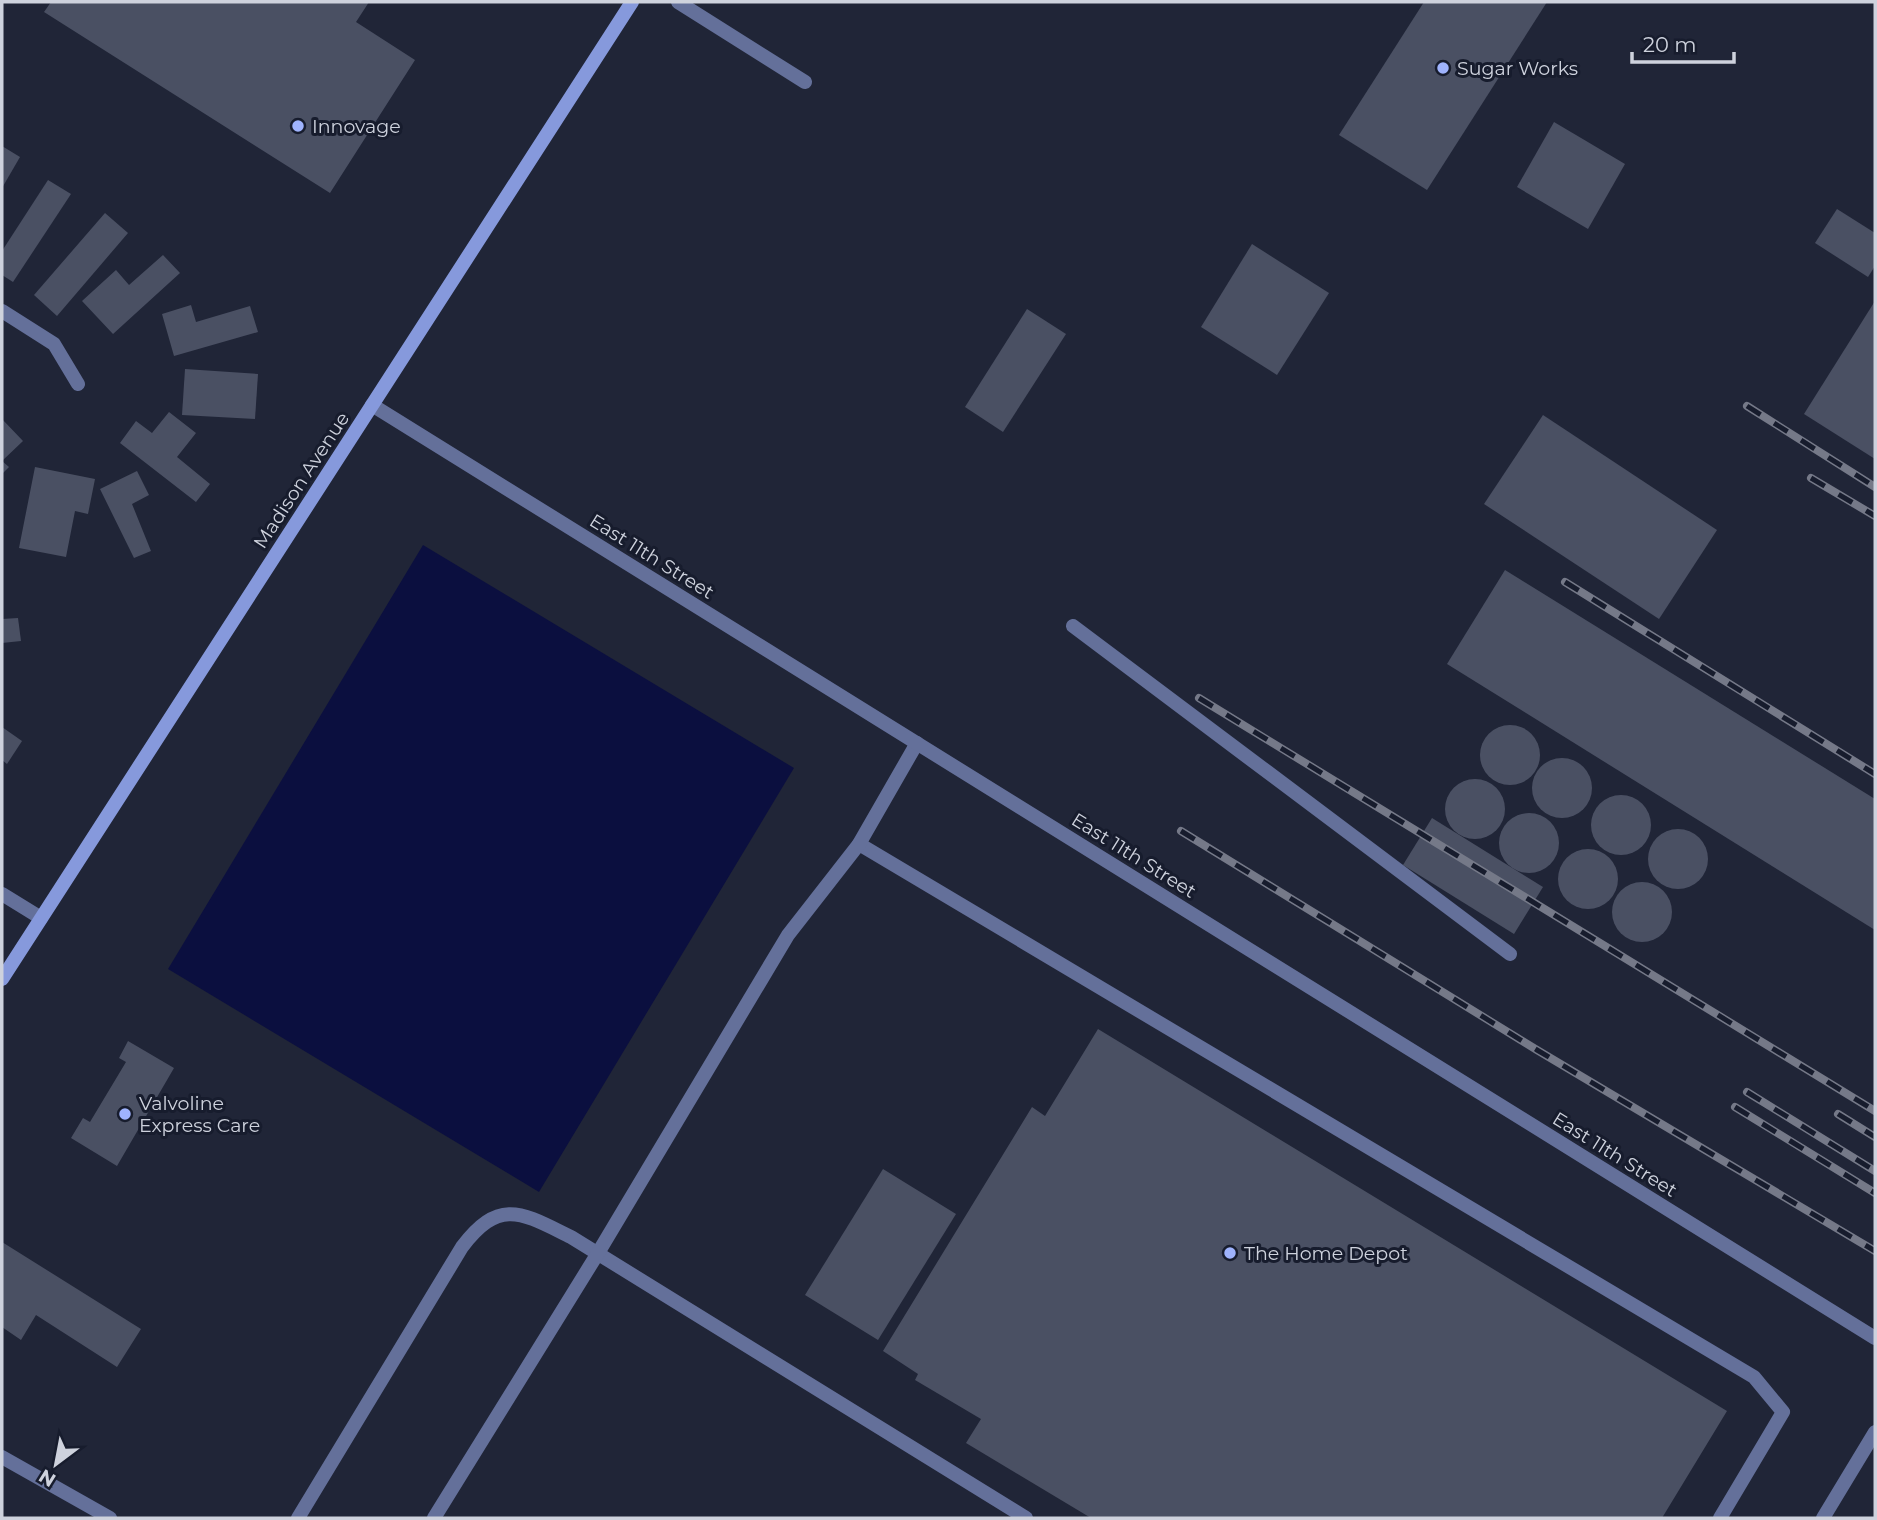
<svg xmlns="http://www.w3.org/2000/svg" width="1877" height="1520" viewBox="0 0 1877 1520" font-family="Montserrat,sans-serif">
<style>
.water{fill:#0b0f3f}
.building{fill:#4a5063}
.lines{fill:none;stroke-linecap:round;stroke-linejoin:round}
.service{stroke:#64709a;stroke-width:14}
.minor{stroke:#64709a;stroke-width:14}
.tertiary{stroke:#64709a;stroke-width:14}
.secondary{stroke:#8699dc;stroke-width:14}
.rail-casing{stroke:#757988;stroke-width:8}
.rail{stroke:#171c2d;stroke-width:5;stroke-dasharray:16;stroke-linecap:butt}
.poi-dot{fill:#9fb3fd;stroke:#171c2d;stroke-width:2.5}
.labels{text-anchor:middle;stroke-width:6;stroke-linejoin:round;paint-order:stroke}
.poi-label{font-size:19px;fill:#ced2dd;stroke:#171c2d;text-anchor:start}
.street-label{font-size:19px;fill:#ced2dd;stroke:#171c2d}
</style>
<rect width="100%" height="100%" fill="#202537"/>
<polygon class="water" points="423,545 794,768 539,1192 168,969"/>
<g class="building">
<polygon points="51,2 369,2 356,22 415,60 330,193 44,12"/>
<polygon points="1424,2 1547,2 1427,190 1339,135"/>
<polygon points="1554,122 1625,164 1588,229 1517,187"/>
<polygon points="2,146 20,157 2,188"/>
<polygon points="48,180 71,194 13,282 2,275 2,251"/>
<polygon points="1837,209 1875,233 1875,266 1868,277 1815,243"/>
<polygon points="105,213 128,233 57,316 34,295"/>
<polygon points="1252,244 1329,293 1277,375 1201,327"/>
<polygon points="163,255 180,273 113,334 82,301 116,270 129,285"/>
<polygon points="1875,301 1875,459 1804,414"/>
<polygon points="191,305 196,322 250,306 258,332 174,356 162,314"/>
<polygon points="1027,309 1066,334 1003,432 965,407"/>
<polygon points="185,369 258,374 255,419 182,415"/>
<polygon points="169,412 196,433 177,457 210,484 196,502 120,443 136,421 152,433"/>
<polygon points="1543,415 1717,530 1659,619 1484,504"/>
<polygon points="2,419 23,441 2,461 9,467 2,474"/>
<polygon points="35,467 95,479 88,514 75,511 66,557 19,548"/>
<polygon points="137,471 149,495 132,504 151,551 134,558 100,489"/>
<polygon points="1505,570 1875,799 1875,930 1447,664"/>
<polygon points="18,618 21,641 2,643 2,619"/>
<circle cx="1510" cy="755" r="30"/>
<polygon points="2,727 22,741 7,764 2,760"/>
<circle cx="1562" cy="788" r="30"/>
<circle cx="1475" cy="809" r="30"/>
<circle cx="1621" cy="825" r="30"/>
<circle cx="1529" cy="843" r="30"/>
<polygon points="1432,818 1543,887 1514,934 1403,865"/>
<circle cx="1678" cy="859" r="30"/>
<circle cx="1588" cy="879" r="30"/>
<circle cx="1642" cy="912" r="30"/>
<polygon points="1098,1029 1727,1411 1662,1518 1091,1518 966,1443 981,1419 915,1380 918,1374 883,1351 1032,1107 1045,1116"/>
<polygon points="128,1041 174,1068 117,1166 71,1138 83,1118 90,1122 126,1062 119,1058"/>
<polygon points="883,1169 956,1214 878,1340 805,1295"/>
<polygon points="2,1242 141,1329 117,1367 36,1315 21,1340 2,1327"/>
</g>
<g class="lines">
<g class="service">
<polyline points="678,2 805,82"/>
<polyline points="1073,626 1510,954"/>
<polyline points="859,844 1754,1377 1783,1412 1720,1518"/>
<path d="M298,1518L462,1247C500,1197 522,1213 571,1237L1026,1518"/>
<polyline points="434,1518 598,1253 788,935 859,844 917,743"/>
</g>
<g class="minor">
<polyline points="2,311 54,344 78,384"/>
<polyline points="372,405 1875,1338"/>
<polyline points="2,894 41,918"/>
</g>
<g class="tertiary">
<polyline points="2,1457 110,1518"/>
<polyline points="1823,1518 1875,1432"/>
</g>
<polyline class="secondary" points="2,979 632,2"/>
<g class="rail-casing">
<g id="rail">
<polyline points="1747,406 1875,487"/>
<polyline points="1811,478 1875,516"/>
<polyline points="1565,582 1875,774"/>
<polyline points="1199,698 1875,1111"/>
<polyline points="1181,831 1537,1050 1875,1251"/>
<polyline points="1747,1092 1875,1171"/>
<polyline points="1735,1107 1875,1193"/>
<polyline points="1838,1114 1875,1137"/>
</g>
</g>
<use href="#rail" class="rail"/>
</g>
<g class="poi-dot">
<circle cx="1443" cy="68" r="7"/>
<circle cx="298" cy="126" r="7"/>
<circle cx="125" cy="1114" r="7"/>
<circle cx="1230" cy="1253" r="7"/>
</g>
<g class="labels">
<g class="poi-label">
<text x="1457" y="75">Sugar Works</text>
<text x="312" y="133">Innovage</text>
<text x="139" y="1110">Valvoline<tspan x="139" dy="22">Express Care</tspan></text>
<text x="1244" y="1260">The Home Depot</text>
</g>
<g class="street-label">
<text transform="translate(301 480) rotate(-57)" y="7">Madison Avenue</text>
<text transform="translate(652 556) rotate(32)" y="7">East 11th Street</text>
<text transform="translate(1134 855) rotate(32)" y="7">East 11th Street</text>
<text transform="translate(1615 1154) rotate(32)" y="7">East 11th Street</text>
</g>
</g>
<rect width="1877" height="1520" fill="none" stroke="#ced2dd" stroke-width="7"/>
<g transform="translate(56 1464) rotate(212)" stroke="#171c2d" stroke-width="5" paint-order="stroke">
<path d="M0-5L12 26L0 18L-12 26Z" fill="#ced2dd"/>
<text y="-10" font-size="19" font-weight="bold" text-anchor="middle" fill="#ced2dd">N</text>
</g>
<path d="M1632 52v10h102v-10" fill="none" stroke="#ced2dd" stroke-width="3.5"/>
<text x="1643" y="52" font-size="21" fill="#ced2dd" stroke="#171c2d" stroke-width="5" paint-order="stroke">20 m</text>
</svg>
